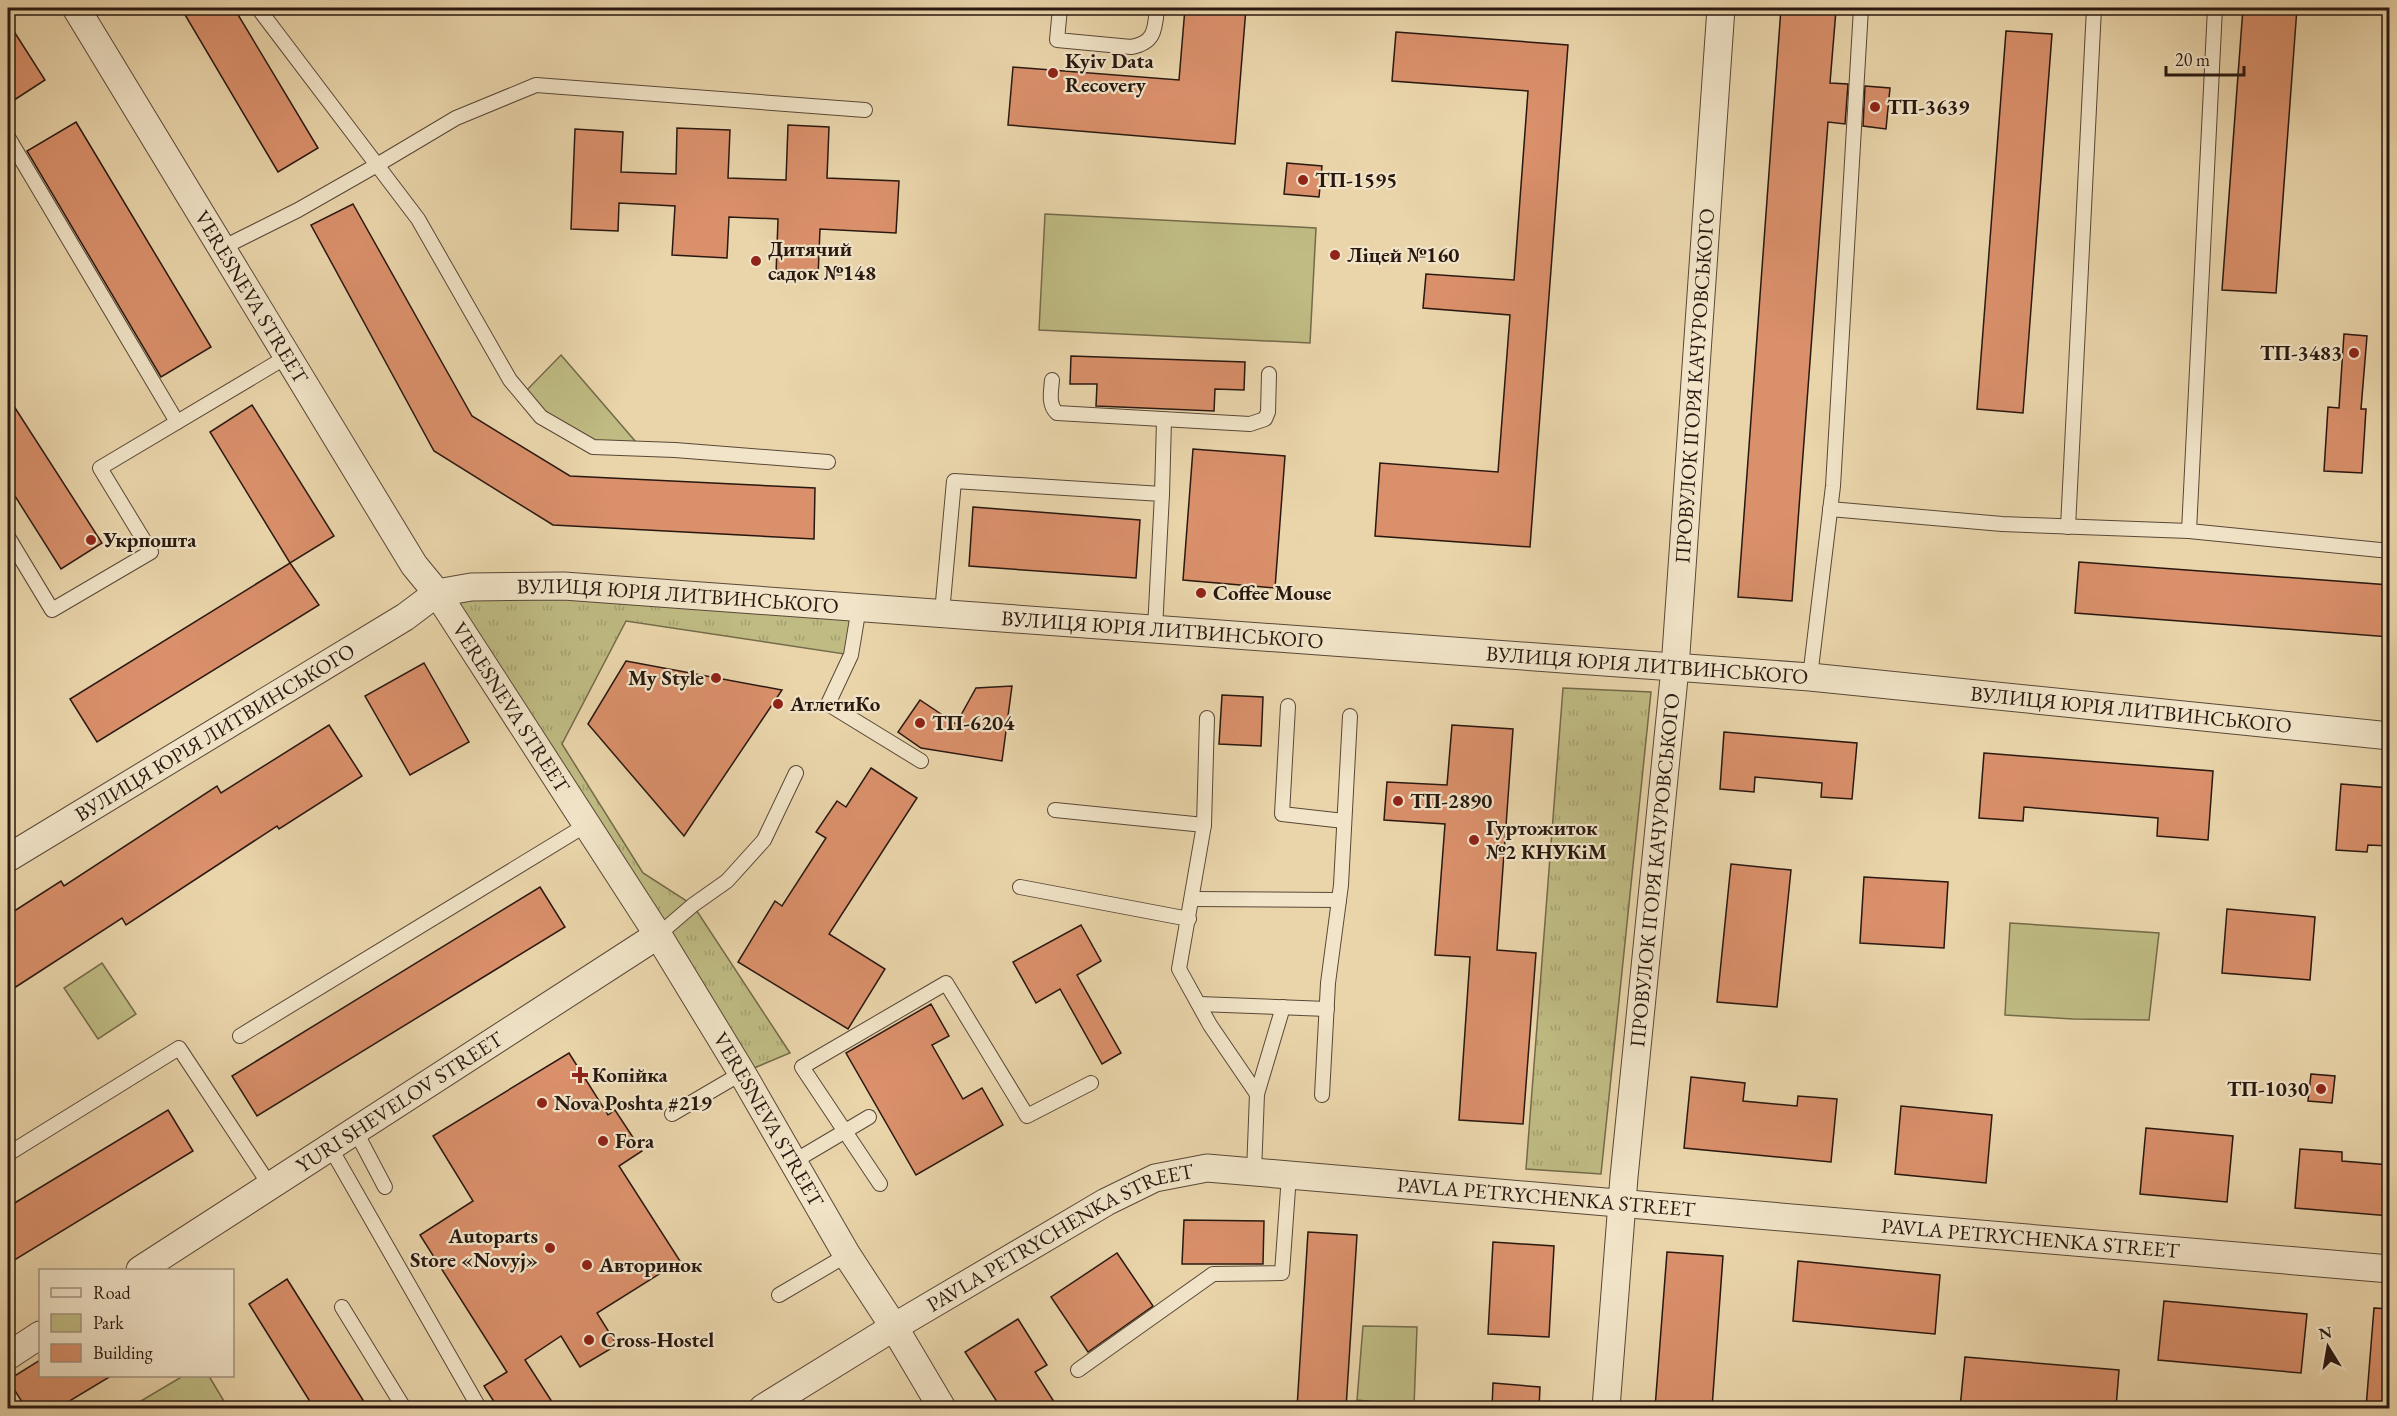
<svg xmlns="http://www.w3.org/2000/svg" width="2397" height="1416" viewBox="0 0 2397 1416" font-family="'EB Garamond',serif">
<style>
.grass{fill:url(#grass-tufts);stroke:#746a4a;stroke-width:1.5}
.park{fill:#bfbb83;stroke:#746a4a;stroke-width:1.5}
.building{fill:#da906b;stroke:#291810;stroke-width:1.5}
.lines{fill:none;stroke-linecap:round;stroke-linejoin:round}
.lane-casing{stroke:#594737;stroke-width:16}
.street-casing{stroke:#594737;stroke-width:29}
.lane{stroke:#f1e4c8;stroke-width:14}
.street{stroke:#f1e4c8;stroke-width:27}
.poi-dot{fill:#8f2418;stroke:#f1e4c8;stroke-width:2}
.labels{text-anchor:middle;stroke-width:4.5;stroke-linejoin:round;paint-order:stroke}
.poi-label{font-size:21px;font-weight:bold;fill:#291810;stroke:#f1e4c8;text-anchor:start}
.street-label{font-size:21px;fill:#291810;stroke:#f1e4c8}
</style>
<defs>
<pattern id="grass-tufts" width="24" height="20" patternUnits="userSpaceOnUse" patternTransform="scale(1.5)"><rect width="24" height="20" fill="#bfbb83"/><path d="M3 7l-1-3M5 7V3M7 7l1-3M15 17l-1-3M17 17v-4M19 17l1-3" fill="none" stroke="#a4a070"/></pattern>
</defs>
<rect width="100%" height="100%" fill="#ead5ab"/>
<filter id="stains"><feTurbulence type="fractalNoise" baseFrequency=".00333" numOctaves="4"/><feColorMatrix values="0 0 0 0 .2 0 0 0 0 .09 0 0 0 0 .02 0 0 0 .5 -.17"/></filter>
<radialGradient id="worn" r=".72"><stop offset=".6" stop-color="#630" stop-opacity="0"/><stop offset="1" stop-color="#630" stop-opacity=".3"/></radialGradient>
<g class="grass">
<polygon points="437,593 859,607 851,655 626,621 562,744 643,873 693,905 790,1053 742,1073"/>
<polygon points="1563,688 1651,692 1601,1174 1526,1169"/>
</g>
<g class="park">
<polygon points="1045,214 1316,228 1310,343 1039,330"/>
<polygon points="561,355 642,449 593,447 541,417 523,394"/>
<polygon points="2010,923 2159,933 2149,1020 2073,1019 2005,1015"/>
<polygon points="102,963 136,1014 98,1039 64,988"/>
<polygon points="1363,1326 1417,1327 1414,1406 1357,1400"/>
<polygon points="183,1376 209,1376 228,1408 136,1408 134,1405"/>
</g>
<g class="building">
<polygon points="181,8 234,8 318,148 278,172"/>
<polygon points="1185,8 1246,8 1235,144 1008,125 1013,67 1179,80"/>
<polygon points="1781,8 1836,10 1830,83 1848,84 1845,124 1828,122 1792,601 1738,597"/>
<polygon points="2243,8 2297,8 2276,293 2222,290"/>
<polygon points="8,22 45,80 8,104"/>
<polygon points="2006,31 2052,34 2023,413 1977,409"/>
<polygon points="1396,32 1568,45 1530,547 1375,536 1380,463 1498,472 1510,315 1423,308 1426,274 1514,280 1528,91 1392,81"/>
<polygon points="1865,86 1890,88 1886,129 1863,126"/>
<polygon points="76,122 211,347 161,377 27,151"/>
<polygon points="788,125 829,127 827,178 899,181 896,233 820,229 818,277 776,275 778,219 729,217 727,258 672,255 675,206 619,203 618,231 571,229 575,129 623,132 621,172 676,174 677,128 730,130 728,178 786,180"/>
<polygon points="1287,163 1322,166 1319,197 1284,194"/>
<polygon points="353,204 472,416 570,476 815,488 814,539 553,525 434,451 311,225"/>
<polygon points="2344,334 2367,336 2361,409 2366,409 2362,473 2324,471 2328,407 2339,408"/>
<polygon points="1071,356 1245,362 1244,390 1215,389 1214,411 1096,406 1097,384 1070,384"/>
<polygon points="8,397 102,543 61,569 8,485"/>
<polygon points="252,405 334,536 290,563 210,432"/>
<polygon points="1193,449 1285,456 1275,588 1183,580"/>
<polygon points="973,507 1140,520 1136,578 969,566"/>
<polygon points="2079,562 2390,585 2390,637 2075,613"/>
<polygon points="290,563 319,605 97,742 70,699"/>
<polygon points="626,661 782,690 684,836 588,724"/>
<polygon points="424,663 469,742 410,775 365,696"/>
<polygon points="1012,686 1002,761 921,748 898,732 920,700 956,724 976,688"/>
<polygon points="1222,695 1263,697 1261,746 1219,744"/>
<polygon points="329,725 362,776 279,829 277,826 126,925 122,918 8,992 8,915 61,881 64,886 217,786 221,793"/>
<polygon points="1452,725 1513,729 1497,950 1536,953 1523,1124 1459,1120 1470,957 1435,955 1445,824 1384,820 1387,782 1447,785"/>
<polygon points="1724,732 1857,743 1852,799 1821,797 1822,783 1755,777 1754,792 1720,789"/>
<polygon points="1984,753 2213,771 2208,840 2157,836 2158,818 2024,807 2023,821 1979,818"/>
<polygon points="871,768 917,798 829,934 885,969 848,1029 738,962 775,901 782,906 826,838 816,832 837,801 846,807"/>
<polygon points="2341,784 2390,788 2390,846 2368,845 2367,852 2336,850"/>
<polygon points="1731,864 1791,870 1777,1007 1717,1002"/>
<polygon points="1864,877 1948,882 1944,948 1860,943"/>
<polygon points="540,887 565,927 257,1116 232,1076"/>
<polygon points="2227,909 2315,917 2310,980 2222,973"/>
<polygon points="1081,925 1101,961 1077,975 1121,1053 1102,1064 1060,989 1036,1003 1013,962"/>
<polygon points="931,1004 949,1036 932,1045 963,1099 982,1088 1003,1125 916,1175 846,1053"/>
<polygon points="569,1053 608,1115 615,1110 642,1151 619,1166 680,1261 597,1313 617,1345 580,1367 561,1336 525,1360 556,1408 498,1408 484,1386 507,1372 420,1235 473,1201 433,1136"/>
<polygon points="2311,1074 2335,1076 2332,1103 2308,1101"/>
<polygon points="1691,1077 1745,1083 1743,1101 1797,1106 1798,1096 1837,1099 1831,1162 1684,1148"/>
<polygon points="1901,1106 1992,1115 1986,1183 1895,1174"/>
<polygon points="168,1110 193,1151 8,1264 8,1207"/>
<polygon points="2146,1128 2233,1136 2227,1202 2140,1194"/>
<polygon points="2300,1149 2342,1152 2342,1161 2390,1165 2390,1216 2295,1208"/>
<polygon points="1184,1220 1264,1221 1263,1264 1182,1264"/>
<polygon points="1308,1232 1357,1235 1346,1408 1297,1408"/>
<polygon points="1493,1242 1554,1246 1549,1337 1488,1334"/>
<polygon points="1667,1252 1723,1256 1712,1408 1655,1408"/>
<polygon points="1117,1253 1153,1306 1088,1352 1051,1297"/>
<polygon points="1798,1261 1940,1275 1935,1334 1793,1321"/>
<polygon points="287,1279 368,1408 314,1408 249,1304"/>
<polygon points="2164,1301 2307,1314 2301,1373 2158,1360"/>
<polygon points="2374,1308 2390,1309 2390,1408 2366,1408"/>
<polygon points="1018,1319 1047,1365 1035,1372 1058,1408 1001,1408 965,1352"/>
<polygon points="1965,1357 2119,1370 2116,1408 1960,1408"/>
<polygon points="40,1360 40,1376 111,1376 58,1408 26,1408 8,1380"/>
<polygon points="1493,1383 1540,1387 1539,1408 1492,1408"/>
</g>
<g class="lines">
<g class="lane-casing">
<g id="lane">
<polyline points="258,8 377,165 456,118 536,85 865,110"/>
<path d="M1060,8L1057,40L1131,47C1155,43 1155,29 1157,8"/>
<polyline points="8,137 177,422"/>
<polyline points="222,248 298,210 377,165 418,219 510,380 541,417 593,447 675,450 828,462"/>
<path d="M1052,380C1051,392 1048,405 1057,413L1250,424L1265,419L1268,412L1269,374"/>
<polyline points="1162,494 1164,420"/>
<polyline points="1830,509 2002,524 2189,531 2390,551"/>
<polyline points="2068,527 2094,8"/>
<polyline points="2189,531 2215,8"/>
<polyline points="8,537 52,610 151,552 100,468 288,356"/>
<polyline points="859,607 851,655 828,704 921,761"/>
<polyline points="942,613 954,481 1162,494 1155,629"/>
<polyline points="1810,677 1833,486 1861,8"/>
<polyline points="1288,706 1282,814 1344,821"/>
<polyline points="1055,810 1204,825 1179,969 1210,1025 1257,1094"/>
<polyline points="1204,825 1207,718"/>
<polyline points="1020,887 1189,919"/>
<polyline points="1193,899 1339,900"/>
<polyline points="658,935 693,905 727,881 764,840 796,773"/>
<polyline points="1199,1004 1327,1009"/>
<polyline points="240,1036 586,825"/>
<polyline points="1322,1095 1328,983 1341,885 1350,716"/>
<polyline points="672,1114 742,1073"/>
<polyline points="355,1130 385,1187"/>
<polyline points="330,1147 477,1404"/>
<polyline points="8,1154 179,1048 271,1187"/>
<polyline points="793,1162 869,1117"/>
<polyline points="1254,1172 1257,1094 1283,1007"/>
<polyline points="880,1184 802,1067 946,983 1027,1116 1091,1083"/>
<polyline points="779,1295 847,1255"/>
<polyline points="342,1307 404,1408"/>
<polyline points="1078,1370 1213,1274 1282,1273 1289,1175"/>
</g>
</g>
<g class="street-casing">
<g id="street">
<path id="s1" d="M76,8L414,565L437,593L658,935L742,1073L847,1255L894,1327L942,1408"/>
<path id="s2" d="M8,858L405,617L437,593L471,587L564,586L1810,677L2390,736"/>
<path id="s3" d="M140,1270L658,935"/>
<polyline points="8,1356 40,1335"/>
<path id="s4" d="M763,1408L894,1327L1106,1202L1155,1178L1207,1168L2390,1269"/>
<path id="s5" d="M1606,1408L1624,1177L1675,668L1721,8"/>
</g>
</g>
<use href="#lane" class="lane"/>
<use href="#street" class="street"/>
</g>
<g class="poi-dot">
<circle cx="1053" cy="73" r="6"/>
<circle cx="1875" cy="107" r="6"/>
<circle cx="1303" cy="180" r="6"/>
<circle cx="1335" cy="255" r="6"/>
<circle cx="756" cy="261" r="6"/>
<circle cx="2354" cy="353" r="6"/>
<circle cx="91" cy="540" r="6"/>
<circle cx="1201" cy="593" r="6"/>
<circle cx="716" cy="678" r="6"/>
<circle cx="778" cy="704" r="6"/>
<circle cx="920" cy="723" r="6"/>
<circle cx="1398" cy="801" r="6"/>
<circle cx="1474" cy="840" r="6"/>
<path d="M577 1066h6v6h6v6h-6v6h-6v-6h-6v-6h6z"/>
<circle cx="2321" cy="1089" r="6"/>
<circle cx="542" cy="1103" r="6"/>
<circle cx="603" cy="1141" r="6"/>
<circle cx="550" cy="1248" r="6"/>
<circle cx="587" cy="1265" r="6"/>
<circle cx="589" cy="1340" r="6"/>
</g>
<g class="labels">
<g class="poi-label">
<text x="1065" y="68">Kyiv Data<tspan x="1065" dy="24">Recovery</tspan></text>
<text x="1887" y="114">ТП-3639</text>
<text x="1315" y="187">ТП-1595</text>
<text x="768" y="256">Дитячий<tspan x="768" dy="24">садок №148</tspan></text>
<text x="1347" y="262">Ліцей №160</text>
<text x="2342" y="360" text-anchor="end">ТП-3483</text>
<text x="103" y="547">Укрпошта</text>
<text x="1213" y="600">Coffee Mouse</text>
<text x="704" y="685" text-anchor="end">My Style</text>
<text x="790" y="711">АтлетиКо</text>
<text x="932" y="730">ТП-6204</text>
<text x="1410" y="808">ТП-2890</text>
<text x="1486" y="835">Гуртожиток<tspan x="1486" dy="24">№2 КНУКіМ</tspan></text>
<text x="592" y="1082">Копійка</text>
<text x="2309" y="1096" text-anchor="end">ТП-1030</text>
<text x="554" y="1110">Nova Poshta #219</text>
<text x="615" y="1148">Fora</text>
<text x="538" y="1243" text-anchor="end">Autoparts<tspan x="538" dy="24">Store «Novyj»</tspan></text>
<text x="599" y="1272">Авторинок</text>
<text x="601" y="1347">Cross-Hostel</text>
</g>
<g class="street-label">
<text dy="7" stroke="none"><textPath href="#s1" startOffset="338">VERESNEVA STREET</textPath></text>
<text dy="7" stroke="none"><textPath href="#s5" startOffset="1026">ПРОВУЛОК ІГОРЯ КАЧУРОВСЬКОГО</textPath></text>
<text dy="7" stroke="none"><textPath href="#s2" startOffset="746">ВУЛИЦЯ ЮРІЯ ЛИТВИНСЬКОГО</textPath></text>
<text dy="7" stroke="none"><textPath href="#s2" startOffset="1232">ВУЛИЦЯ ЮРІЯ ЛИТВИНСЬКОГО</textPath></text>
<text dy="7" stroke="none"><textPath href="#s2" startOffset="1718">ВУЛИЦЯ ЮРІЯ ЛИТВИНСЬКОГО</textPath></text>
<text dy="7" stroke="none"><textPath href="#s1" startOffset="824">VERESNEVA STREET</textPath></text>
<text dy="7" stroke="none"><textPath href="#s2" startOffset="2204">ВУЛИЦЯ ЮРІЯ ЛИТВИНСЬКОГО</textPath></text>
<text dy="7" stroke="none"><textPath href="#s2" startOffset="242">ВУЛИЦЯ ЮРІЯ ЛИТВИНСЬКОГО</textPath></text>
<text dy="7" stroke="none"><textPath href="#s5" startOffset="540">ПРОВУЛОК ІГОРЯ КАЧУРОВСЬКОГО</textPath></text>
<text dy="7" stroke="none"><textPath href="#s3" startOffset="309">YURI SHEVELOV STREET</textPath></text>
<text dy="7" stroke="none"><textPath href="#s1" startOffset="1310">VERESNEVA STREET</textPath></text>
<text dy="7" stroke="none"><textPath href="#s4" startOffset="848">PAVLA PETRYCHENKA STREET</textPath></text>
<text dy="7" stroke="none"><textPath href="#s4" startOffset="1334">PAVLA PETRYCHENKA STREET</textPath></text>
<text dy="7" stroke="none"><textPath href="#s4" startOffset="344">PAVLA PETRYCHENKA STREET</textPath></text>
</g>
</g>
<rect width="2397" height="1416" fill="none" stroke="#ead5ab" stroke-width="30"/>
<rect x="9" y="9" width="2379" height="1398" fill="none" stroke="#291810" stroke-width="3"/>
<rect x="15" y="15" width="2367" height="1386" fill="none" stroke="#291810" stroke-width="1.5"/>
<rect x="39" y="1269" width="195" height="108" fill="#f1e4c8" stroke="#a1927e" stroke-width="1.5"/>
<rect x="51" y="1288" width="30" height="9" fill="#f1e4c8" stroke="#a1927e" stroke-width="1.5"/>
<text x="93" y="1299" font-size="18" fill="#291810">Road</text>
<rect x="51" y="1314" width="30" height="18" fill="#bfbb83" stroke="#a1927e" stroke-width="1.5"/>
<text x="93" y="1329" font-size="18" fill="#291810">Park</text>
<rect x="51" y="1344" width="30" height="18" fill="#da906b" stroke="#a1927e" stroke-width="1.5"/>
<text x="93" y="1359" font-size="18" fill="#291810">Building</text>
<g transform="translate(2328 1347) rotate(349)" stroke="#f1e4c8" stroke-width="4.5" paint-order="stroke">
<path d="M0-4.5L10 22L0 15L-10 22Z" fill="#291810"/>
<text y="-9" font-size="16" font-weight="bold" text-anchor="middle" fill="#291810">N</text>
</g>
<path d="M2166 66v9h78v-9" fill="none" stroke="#291810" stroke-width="3"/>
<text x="2175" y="66" font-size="18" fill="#291810" stroke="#f1e4c8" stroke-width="4.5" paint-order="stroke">20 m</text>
<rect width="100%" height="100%" filter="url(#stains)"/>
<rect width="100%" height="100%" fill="url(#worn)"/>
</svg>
